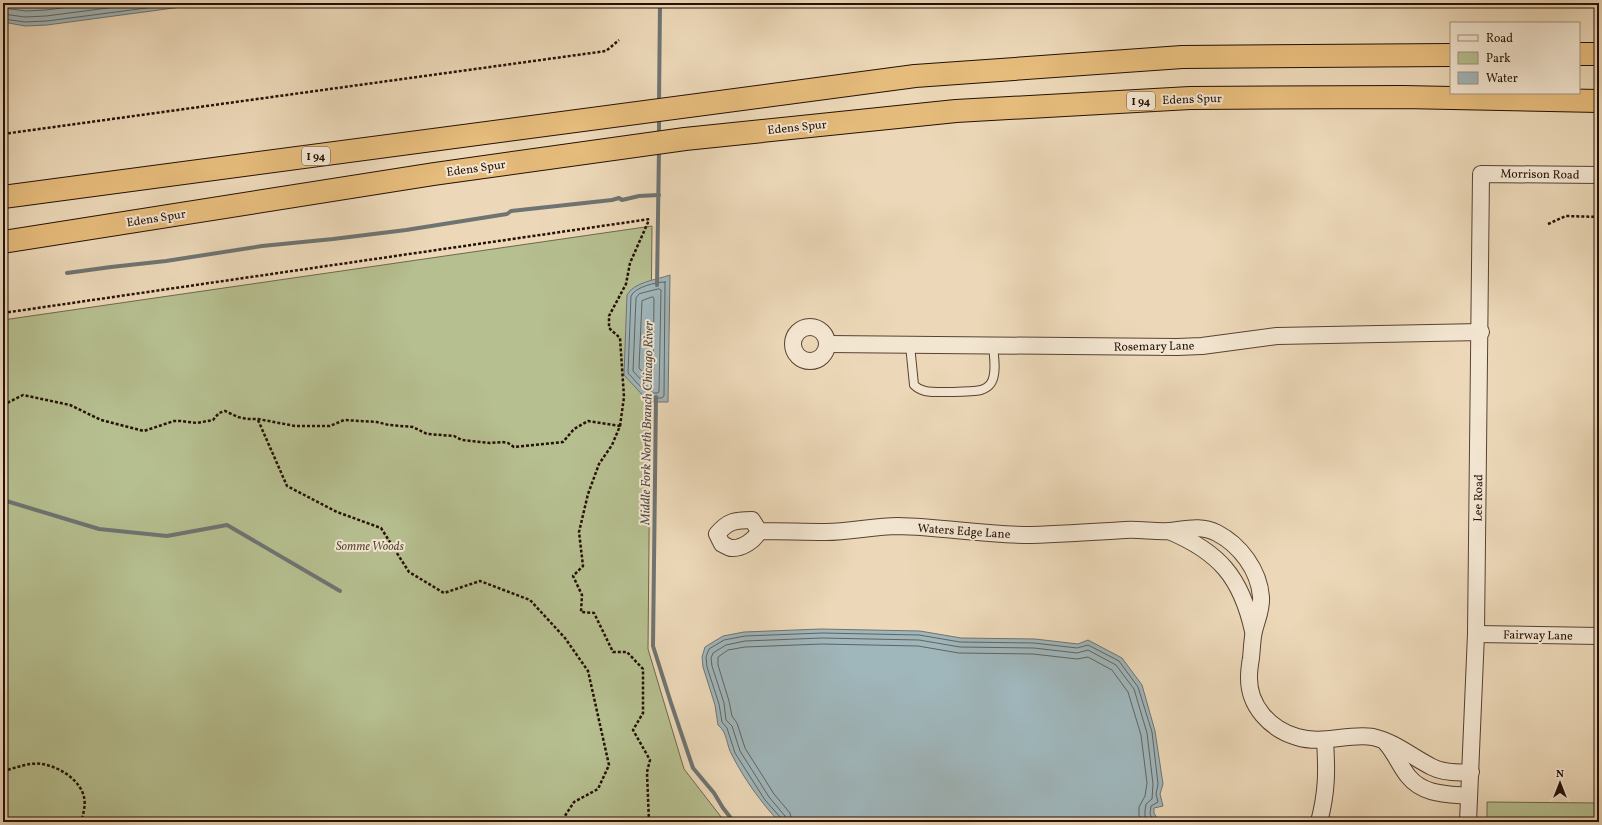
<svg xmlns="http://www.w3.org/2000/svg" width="1602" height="825" viewBox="0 0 1602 825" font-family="Vollkorn,serif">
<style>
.green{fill:#b6bf90;stroke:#6e684a}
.water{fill:#9fb6bb;stroke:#6e7472}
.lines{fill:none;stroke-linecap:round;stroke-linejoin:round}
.shore{stroke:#626360;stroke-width:1}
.stream{stroke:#6e7472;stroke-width:4}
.service-casing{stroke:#574232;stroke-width:10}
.minor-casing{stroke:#574232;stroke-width:18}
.motorway-casing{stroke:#251005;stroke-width:24}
.path{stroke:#251005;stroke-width:2.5;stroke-dasharray:3 2;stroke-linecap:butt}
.service{stroke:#f3e6d1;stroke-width:8}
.minor{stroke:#f3e6d1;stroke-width:16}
.motorway{stroke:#e6bc7c;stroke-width:22}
.labels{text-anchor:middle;stroke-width:4;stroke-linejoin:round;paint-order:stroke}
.shield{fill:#f3e6d1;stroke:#635042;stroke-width:1}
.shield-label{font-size:11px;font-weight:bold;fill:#251005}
.street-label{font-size:12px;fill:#251005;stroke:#f3e6d1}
.park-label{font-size:12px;font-style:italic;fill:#584d36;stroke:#f3e6d1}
.water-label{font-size:13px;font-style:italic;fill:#504a45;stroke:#f3e6d1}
</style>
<rect width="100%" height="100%" fill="#ecd8b8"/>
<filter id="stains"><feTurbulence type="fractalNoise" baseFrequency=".005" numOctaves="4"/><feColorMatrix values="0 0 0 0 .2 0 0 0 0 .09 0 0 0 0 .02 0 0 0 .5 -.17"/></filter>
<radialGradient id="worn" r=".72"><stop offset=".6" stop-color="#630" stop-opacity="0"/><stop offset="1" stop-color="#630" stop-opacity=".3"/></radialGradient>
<g class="green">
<polygon points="652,226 648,649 684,769 725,822 3,822 3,320"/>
<polygon points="1487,802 1599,803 1599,822 1487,822"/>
</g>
<g class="water">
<polygon points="3,3 211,3 47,25 25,26 3,22"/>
<path d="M670,275L668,402H649L624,375L627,295C634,282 656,280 670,275Z"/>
<path d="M821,629L920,631L961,638L1035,639L1078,644L1088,640L1122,658L1142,685L1155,731L1163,784L1160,794L1163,806L1154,808V813L1159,822H779C761,802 744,779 732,755C726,745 728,733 718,725L715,705L703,667L702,657L705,647L723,636L744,632Z"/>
</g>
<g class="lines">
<g class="shore">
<polyline points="3,8 26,11 46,10 101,3"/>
<polyline points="3,14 25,17 46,16 146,3"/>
<polyline points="3,19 25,22 47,21 185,3"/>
<path d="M665,282L664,396L662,398H651L628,373L631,296C635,287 656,282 665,282Z"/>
<polygon points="659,289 661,290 659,391 658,393 653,393 633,371 636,298 639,294"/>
<polygon points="653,297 654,299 653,379 651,381 639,368 642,301"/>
<polyline points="781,822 781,818 765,800 735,753 727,728 722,722 719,704 707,667 706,657 709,649 724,640 745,636 822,633 919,635 960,642 1034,643 1077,648 1088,645 1119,661 1138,687 1152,732 1158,784 1156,794 1158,802 1151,806 1150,814 1154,822"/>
<polyline points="786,822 785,816 769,797 740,751 732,726 726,720 724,703 712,666 711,658 713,653 726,645 745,641 822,638 919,640 960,647 1034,648 1077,653 1088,650 1116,665 1134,689 1147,733 1153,784 1152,799 1146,804 1145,811 1145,816 1149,822"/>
<polyline points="792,822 790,813 774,794 745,748 737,723 732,716 729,701 718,665 718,657 728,650 745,647 822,644 918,646 959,653 1033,654 1077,659 1088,657 1112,670 1128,692 1141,735 1147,783 1145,796 1139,807 1139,815 1142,822"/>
</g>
<g class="stream">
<polyline points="659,103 660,3"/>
<polyline points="659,137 659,117"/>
<polyline points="67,273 111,267 166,261 262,246 333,239 406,230 507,214 511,211 612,200 619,198 622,200 639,196 659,195"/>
<polyline points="657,285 659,149"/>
<polyline points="656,397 653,646 671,703 693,768 714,793 723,808 734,822"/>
<polyline points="3,500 99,529 167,536 227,525 340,591"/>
</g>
<g class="service-casing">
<path id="service" d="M910,345L914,385C917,388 920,390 925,391C934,393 972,392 981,390C984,389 989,386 991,383C997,374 994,356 993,346"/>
</g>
<g class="minor-casing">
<g id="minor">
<circle cx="810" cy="344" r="17"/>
<polyline points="828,344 1177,347 1202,346 1277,336 1481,332"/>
<path d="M759,531C755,540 742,549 731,548C729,548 725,545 722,544L717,534C728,521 735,520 752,520L759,531C782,531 804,532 826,532C850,532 874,526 898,526C942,527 987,535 1031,535C1063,534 1094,532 1125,530C1140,529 1155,532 1169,531C1187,529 1201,525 1217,533C1240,545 1259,570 1261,597C1262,609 1257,619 1254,631C1252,640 1252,649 1251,658C1250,664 1249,670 1249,676C1248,706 1270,729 1297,737C1323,745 1347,733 1373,737C1395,742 1412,757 1432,767C1444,773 1458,773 1471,772"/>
<path d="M1169,531C1219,552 1241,577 1253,631"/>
<polyline points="1476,634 1599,636"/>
<path d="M1386,743C1395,753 1400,766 1408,776C1423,795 1447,794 1469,796"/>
<path d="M1319,822C1327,792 1327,771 1325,740"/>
<polyline points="1468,822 1476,634 1481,174 1599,175"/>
</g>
</g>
<g class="motorway-casing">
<g id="motorway">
<polyline points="1579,54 1599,54"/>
<polyline points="3,197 915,76 1182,57 1451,55"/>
<polyline points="3,242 434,174 685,139 956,111 1190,98 1403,97 1599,101"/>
</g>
</g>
<g class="path">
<polyline points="3,134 606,51 619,40"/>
<polyline points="1548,224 1566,216 1599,217"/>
<polyline points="3,313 650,219"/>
<polyline points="3,405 23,395 70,405 101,420 144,431 174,421 181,421 197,423 213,420 219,413 225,411 238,417 247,419 258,419 295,426 330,426 344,420 377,422 389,425 413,427 427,434 454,436 462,440 490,443 502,442 508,443 514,447 563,442 574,429 588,421 620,426 612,445 599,464 588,494 579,532 583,566 573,576 582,595 581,612 594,613 613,652 627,652 643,669 643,713 633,730 650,760 647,772 649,822"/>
<polyline points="258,420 287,486 337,512 381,528 409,572 444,593 480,581 530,600 565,638 588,671 609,765 598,789 574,802 561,822"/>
<polyline points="620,426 624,397 620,338 609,328 609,316 626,284 630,263 649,220"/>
<path d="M3,771C16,768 29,762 42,764C60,767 80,780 84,797C86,805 83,815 81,822"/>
</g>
<use href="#service" class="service"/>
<use href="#minor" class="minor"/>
<use href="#motorway" class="motorway"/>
</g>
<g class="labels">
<g class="shield">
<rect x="1127" y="92" width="28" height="18" rx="3"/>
<rect x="302" y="147" width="28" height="18" rx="3"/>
</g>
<g class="shield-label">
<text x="1141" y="105">I 94</text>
<text x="316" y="160">I 94</text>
</g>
<g class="street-label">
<text transform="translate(1192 99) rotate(-2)" y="4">Edens Spur</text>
<text transform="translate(797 127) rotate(-6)" y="4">Edens Spur</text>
<text transform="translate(476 168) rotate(-8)" y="4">Edens Spur</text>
<text transform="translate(1540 174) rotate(1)" y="4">Morrison Road</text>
<text transform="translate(156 218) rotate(-9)" y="4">Edens Spur</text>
<text transform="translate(1154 346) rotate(-1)" y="4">Rosemary Lane</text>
<text transform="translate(1478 498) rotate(-89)" y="4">Lee Road</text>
<text transform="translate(964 531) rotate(4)" y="4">Waters Edge Lane</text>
<text transform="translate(1538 635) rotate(1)" y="4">Fairway Lane</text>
</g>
<g class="park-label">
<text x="370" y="550">Somme Woods</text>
</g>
<g class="water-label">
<text transform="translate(646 423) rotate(-89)" y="5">Middle Fork North Branch Chicago River</text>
</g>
</g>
<rect width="1602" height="825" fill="none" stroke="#ecd8b8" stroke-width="16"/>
<rect x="4" y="4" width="1594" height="817" fill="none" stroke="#251005" stroke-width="2"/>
<rect x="8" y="8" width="1586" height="809" fill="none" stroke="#251005"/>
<rect x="1450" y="22" width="130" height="72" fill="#f3e6d1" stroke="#a1907f"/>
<rect x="1458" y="35" width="20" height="6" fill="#f3e6d1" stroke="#a1907f"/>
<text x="1486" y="42" font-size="12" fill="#251005">Road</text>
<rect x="1458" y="52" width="20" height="12" fill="#b6bf90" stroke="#a1907f"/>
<text x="1486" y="62" font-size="12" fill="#251005">Park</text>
<rect x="1458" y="72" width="20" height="12" fill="#9fb6bb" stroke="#a1907f"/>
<text x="1486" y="82" font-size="12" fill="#251005">Water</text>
<g transform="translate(1560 783)" stroke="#f3e6d1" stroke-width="3" paint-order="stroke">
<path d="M0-3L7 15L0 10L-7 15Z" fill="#251005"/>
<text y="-6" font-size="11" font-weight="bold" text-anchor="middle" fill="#251005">N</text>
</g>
<rect width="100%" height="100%" filter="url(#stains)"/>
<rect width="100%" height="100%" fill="url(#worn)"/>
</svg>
